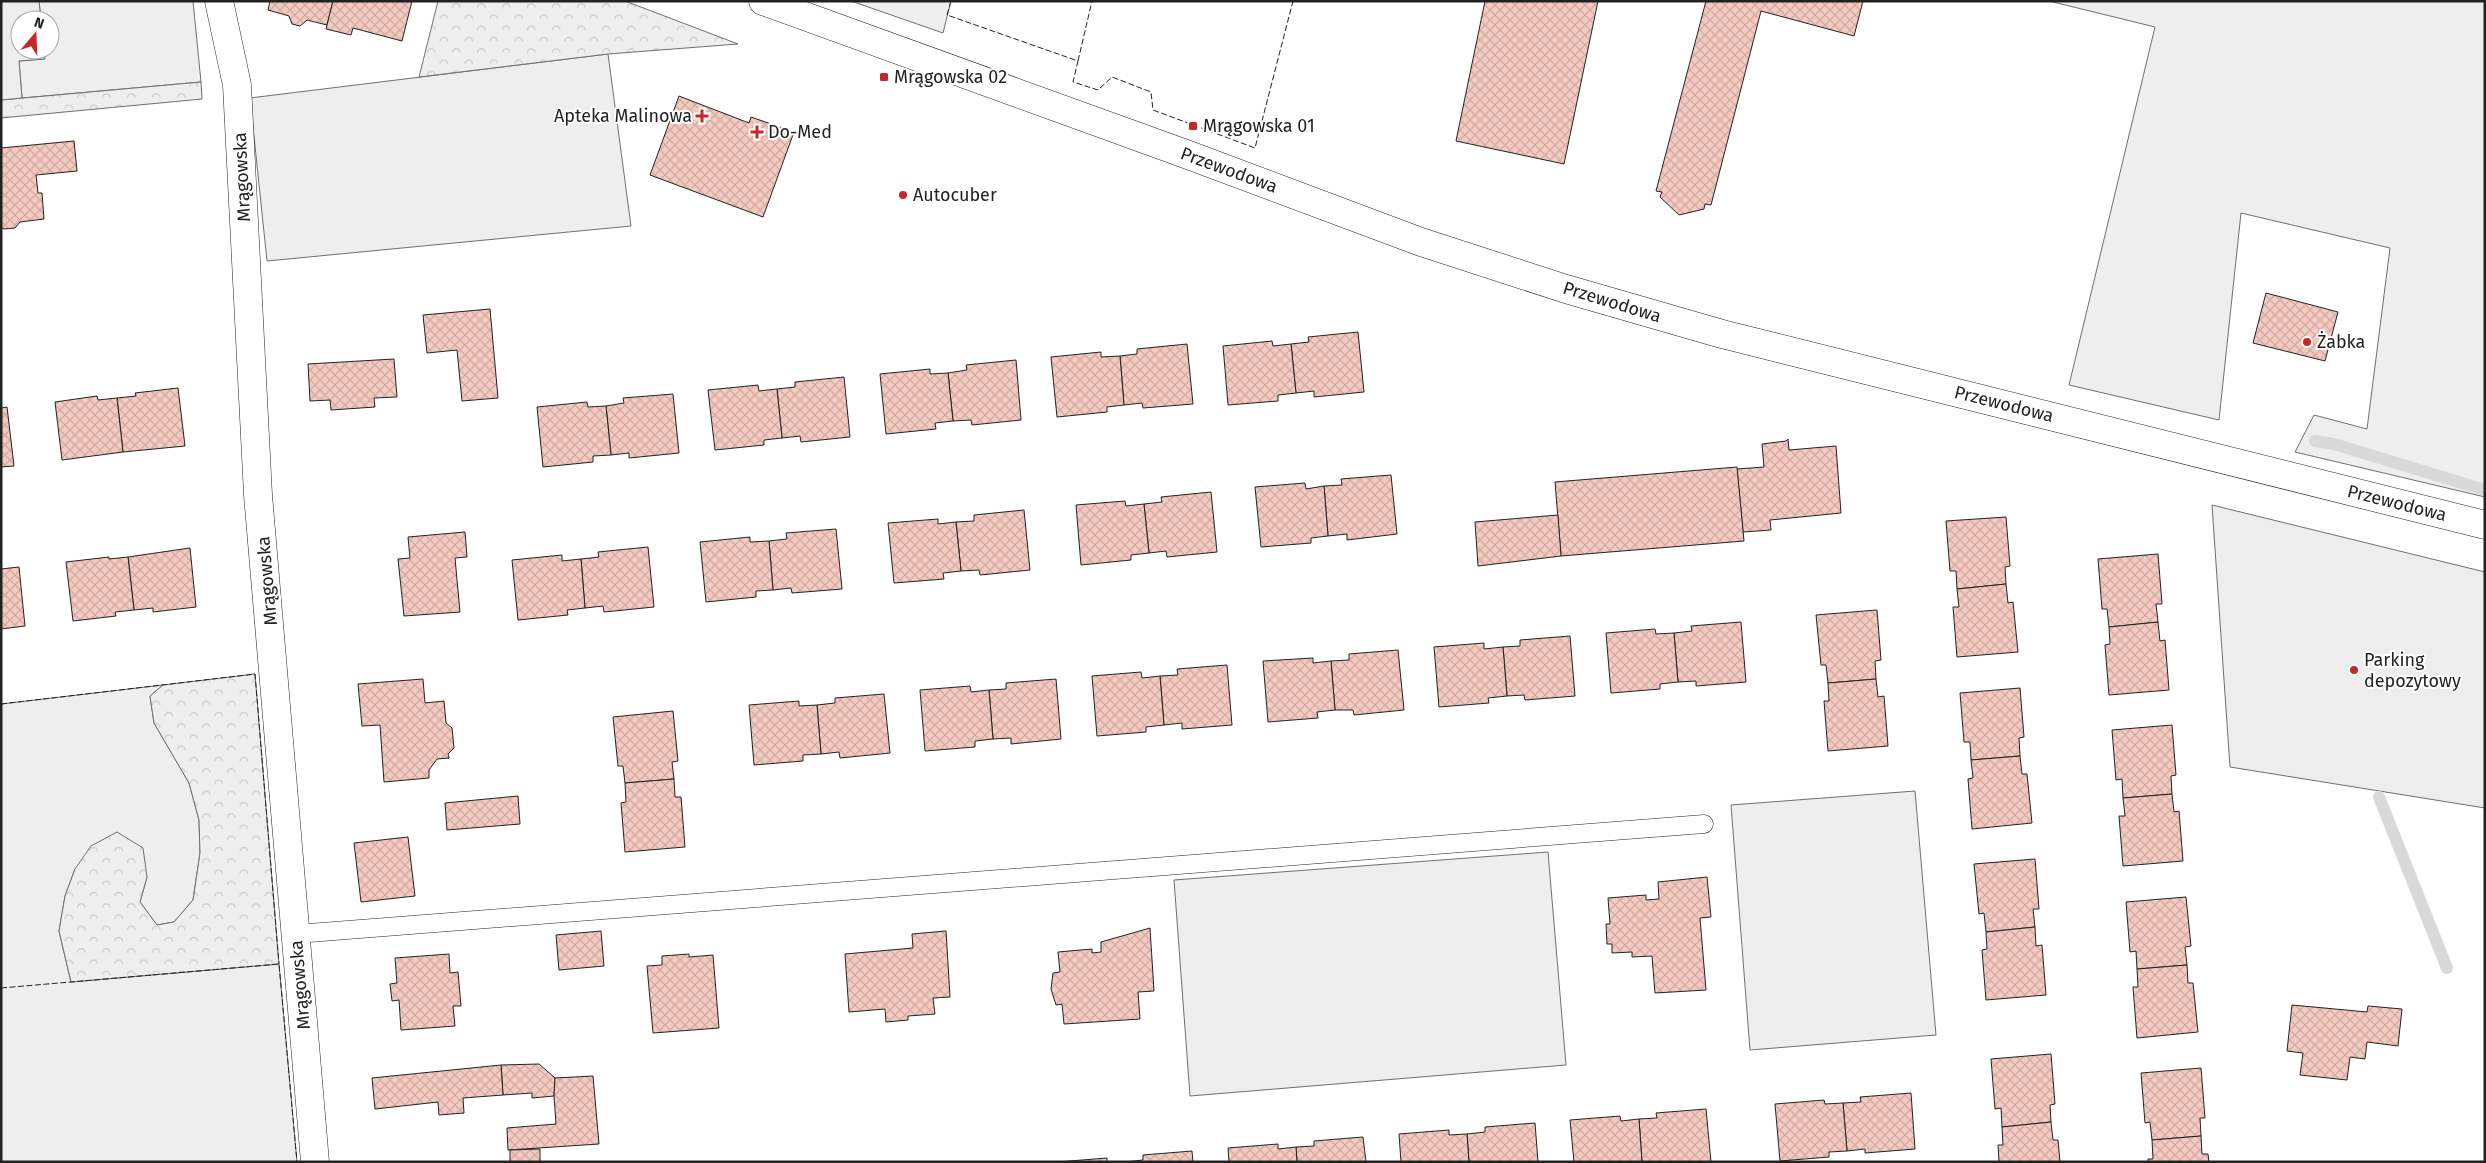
<svg xmlns="http://www.w3.org/2000/svg" width="2486" height="1163" viewBox="0 0 2486 1163" font-family="'Fira Sans',sans-serif">
<style>
.grass{fill:#eee;stroke:#6f6f6f}
.forest{fill:url(#forest-crowns);stroke:#6f6f6f}
.parking{fill:#ededed;stroke:#6f6f6f}
.lines{fill:none;stroke-linecap:round;stroke-linejoin:round}
.stream{stroke:#d9d9d9;stroke-width:12}
.building{fill:url(#building-cross-hatch);stroke:#222}
.service-casing{stroke:#222;stroke-width:19}
.minor-casing{stroke:#222;stroke-width:29}
.tertiary-casing{stroke:#222;stroke-width:29}
.service{stroke:#fff;stroke-width:18}
.minor{stroke:#fff;stroke-width:28}
.tertiary{stroke:#fff;stroke-width:28}
.fence{stroke:#222;stroke-width:1;stroke-dasharray:6 2.5;stroke-linecap:butt}
.poi-dot{fill:#c62828;stroke:#fff;stroke-width:2}
.labels{text-anchor:middle;stroke-width:4;stroke-linejoin:round;paint-order:stroke}
.poi-label{font-size:18px;fill:#222;stroke:#fff;text-anchor:start}
.street-label{font-size:18px;fill:#222;stroke:#fff}
</style>
<defs>
<pattern id="forest-crowns" width="20" height="18" patternUnits="userSpaceOnUse" patternTransform="scale(1.25)"><rect width="20" height="18" fill="#eee"/><path d="M2 6a3 3 0 1 1 6 0M12 15a3 3 0 1 1 6 0" fill="none" stroke="#ccc"/></pattern>
<pattern id="building-cross-hatch" width="8" height="8" patternUnits="userSpaceOnUse" patternTransform="scale(1.25)"><rect width="8" height="8" fill="#f3c9c0"/><path d="M0 0l8 8M0 8l8-8" fill="none" stroke="#d0aca5"/></pattern>
</defs>
<rect width="100%" height="100%" fill="#fff"/>
<g class="grass">
<polygon points="39,1 193,1 201,82 22,98 19,61 44,59 44,50 50,50 50,20 41,20"/>
<polygon points="851,1 951,1 943,33"/>
<polygon points="2049,1 2485,1 2485,497 2295,452 2314,415 2367,429 2390,248 2241,213 2219,420 2069,385 2155,27"/>
<polygon points="608,54 631,226 267,261 250,98"/>
<polygon points="163,685 150,696 154,723 189,783 199,820 200,853 193,900 174,922 157,925 140,902 147,877 75,869 65,896 59,931 71,982 279,964 297,1162 1,1162 1,704"/>
<polygon points="1915,791 1936,1035 1750,1050 1731,805"/>
<polygon points="1548,852 1566,1065 1190,1096 1174,880"/>
</g>
<g class="forest">
<polygon points="438,1 625,1 738,44 608,54 419,77"/>
<polygon points="201,82 202,99 1,118 1,100"/>
<polygon points="255,674 279,964 71,982 59,931 65,896 75,869 91,846 117,832 143,848 147,877 140,902 157,925 174,922 193,900 200,853 199,820 189,783 154,723 150,696 163,685"/>
</g>
<g class="parking">
<polygon points="1,1 39,1 41,20 20,20 20,50 44,50 45,59 19,61 22,98 1,100"/>
<polygon points="2212,505 2485,572 2485,808 2230,767"/>
</g>
<g class="lines">
<g class="stream">
<polyline points="2315,441 2334,444 2485,490"/>
<polyline points="2379,797 2447,968"/>
</g>
</g>
<g class="building">
<polygon points="270,1 333,1 327,25 307,20 300,26 292,24 289,16 268,10"/>
<polygon points="333,1 412,1 402,41 353,28 351,35 326,29"/>
<polygon points="1485,1 1598,1 1564,164 1456,141"/>
<polygon points="1706,1 1863,1 1854,36 1761,11 1711,205 1705,204 1704,209 1679,215 1660,197 1662,192 1656,191"/>
<polygon points="679,96 749,123 751,117 794,132 763,217 650,175"/>
<polygon points="74,141 77,171 36,175 38,193 42,193 44,219 20,222 15,228 4,229 1,227 1,148"/>
<polygon points="2266,293 2338,312 2325,361 2253,343"/>
<polygon points="490,309 498,398 462,401 457,350 427,353 423,315"/>
<polygon points="1358,332 1364,392 1314,397 1314,391 1296,393 1291,344 1309,342 1308,337"/>
<polygon points="1272,341 1273,346 1291,344 1296,393 1278,395 1278,401 1228,405 1223,346"/>
<polygon points="1187,344 1193,404 1143,408 1142,403 1124,405 1120,356 1137,354 1137,349"/>
<polygon points="1101,352 1101,357 1120,356 1124,405 1107,407 1107,412 1057,417 1051,357"/>
<polygon points="394,359 397,397 374,398 375,407 331,410 330,400 310,401 308,364"/>
<polygon points="1016,360 1021,420 972,425 971,420 953,421 948,373 967,370 966,365"/>
<polygon points="930,369 930,374 948,373 953,421 935,423 936,429 886,434 880,374"/>
<polygon points="844,377 850,437 801,442 800,436 782,438 777,389 795,387 795,382"/>
<polygon points="758,385 759,391 777,389 782,438 764,440 764,445 715,450 708,390"/>
<polygon points="178,388 185,446 123,452 117,398 136,396 135,393"/>
<polygon points="673,394 679,453 629,458 629,453 611,455 606,406 624,403 623,398"/>
<polygon points="97,396 98,400 117,398 123,452 62,460 55,402"/>
<polygon points="587,402 588,407 606,406 611,455 593,456 593,462 543,467 537,407"/>
<polygon points="7,407 14,466 1,467 1,408"/>
<polygon points="1788,439 1789,450 1836,446 1841,513 1770,520 1771,530 1743,532 1737,469 1764,467 1762,444 1786,441"/>
<polygon points="1737,467 1744,541 1561,556 1555,482"/>
<polygon points="1391,475 1397,534 1347,540 1347,534 1328,536 1324,486 1342,485 1341,479"/>
<polygon points="1305,483 1306,489 1324,486 1328,536 1311,538 1311,543 1261,547 1255,487"/>
<polygon points="1211,492 1217,552 1167,557 1166,551 1149,553 1144,504 1162,502 1161,497"/>
<polygon points="1125,501 1126,506 1144,504 1149,553 1131,555 1131,560 1081,565 1076,505"/>
<polygon points="1024,510 1030,570 980,575 979,570 961,571 956,522 974,521 974,515"/>
<polygon points="1558,515 1561,556 1478,566 1475,522"/>
<polygon points="2006,517 2010,566 2005,567 2006,584 1957,589 1956,571 1950,571 1946,521"/>
<polygon points="938,519 938,524 956,522 961,571 943,573 944,579 894,583 888,523"/>
<polygon points="836,529 842,589 792,593 791,588 773,590 769,541 787,539 786,533"/>
<polygon points="465,532 467,557 455,558 460,612 404,616 398,559 410,558 408,537"/>
<polygon points="750,537 750,542 769,541 773,590 756,591 756,597 706,602 700,542"/>
<polygon points="648,547 654,607 604,612 603,606 585,608 581,559 599,557 598,552"/>
<polygon points="190,548 196,607 153,612 153,608 134,610 128,557"/>
<polygon points="2158,554 2162,604 2156,604 2158,622 2109,627 2107,609 2102,609 2098,559"/>
<polygon points="562,555 562,561 581,559 585,608 567,610 568,615 518,620 512,560"/>
<polygon points="109,557 109,559 128,557 134,610 115,612 116,616 73,621 66,562"/>
<polygon points="19,567 25,626 1,629 1,569"/>
<polygon points="2006,584 2008,603 2013,602 2018,652 1957,657 1953,607 1959,607 1957,589"/>
<polygon points="1877,610 1881,660 1875,661 1876,679 1828,683 1826,665 1821,665 1816,615"/>
<polygon points="1741,622 1746,682 1696,686 1696,681 1678,682 1674,633 1692,631 1691,626"/>
<polygon points="2158,622 2160,641 2165,640 2169,690 2109,695 2105,645 2110,644 2109,627"/>
<polygon points="1655,629 1656,634 1674,633 1678,682 1660,684 1660,689 1611,693 1606,633"/>
<polygon points="1570,636 1575,696 1525,700 1524,695 1507,696 1503,647 1520,646 1520,640"/>
<polygon points="1484,643 1484,649 1503,647 1507,696 1488,698 1489,703 1439,707 1434,647"/>
<polygon points="1398,650 1404,710 1354,715 1353,710 1335,710 1331,661 1349,660 1349,654"/>
<polygon points="1313,658 1313,663 1331,661 1335,710 1317,712 1318,718 1268,722 1263,661"/>
<polygon points="1227,665 1232,725 1182,729 1182,723 1164,725 1160,676 1178,675 1177,669"/>
<polygon points="1141,672 1142,678 1160,676 1164,725 1146,727 1146,732 1097,736 1092,676"/>
<polygon points="423,679 425,703 444,701 446,723 452,728 454,748 448,754 449,758 437,759 429,770 429,778 384,782 380,725 362,726 358,684"/>
<polygon points="1056,679 1061,739 1011,744 1011,738 993,739 989,690 1006,689 1006,683"/>
<polygon points="1876,679 1878,697 1884,696 1888,746 1828,751 1824,701 1829,701 1828,683"/>
<polygon points="970,686 971,692 989,690 993,739 975,741 975,747 925,751 920,690"/>
<polygon points="2020,688 2024,737 2019,738 2020,756 1971,760 1970,742 1964,742 1960,693"/>
<polygon points="884,694 890,753 840,758 839,752 821,754 817,705 835,703 835,698"/>
<polygon points="799,701 799,706 817,705 821,754 803,755 803,761 754,765 749,705"/>
<polygon points="673,711 678,761 672,762 674,779 625,783 623,766 618,766 613,717"/>
<polygon points="2172,725 2176,775 2171,776 2172,794 2123,798 2122,779 2116,780 2112,730"/>
<polygon points="2020,756 2022,774 2027,774 2032,823 1972,829 1968,779 1973,778 1971,760"/>
<polygon points="674,779 675,797 681,797 685,847 625,852 621,803 626,802 625,783"/>
<polygon points="2172,794 2174,812 2179,811 2183,861 2123,866 2119,816 2125,816 2123,798"/>
<polygon points="518,796 520,824 447,830 445,803"/>
<polygon points="408,837 415,896 361,902 354,843"/>
<polygon points="2035,859 2039,909 2033,909 2035,927 1986,932 1984,913 1979,914 1974,864"/>
<polygon points="1707,877 1711,917 1700,918 1706,990 1655,993 1652,956 1632,957 1632,952 1612,953 1612,944 1607,944 1606,924 1610,924 1608,898 1646,895 1646,900 1659,899 1658,882"/>
<polygon points="2186,897 2191,946 2185,947 2187,965 2137,969 2136,951 2130,952 2126,902"/>
<polygon points="2035,927 2036,946 2042,945 2046,995 1986,1000 1982,950 1987,949 1986,932"/>
<polygon points="1150,928 1154,991 1138,992 1140,1019 1064,1024 1062,1004 1056,1005 1051,989 1053,973 1060,972 1058,952 1092,949 1092,953 1101,952 1101,942"/>
<polygon points="601,931 604,966 559,970 556,935"/>
<polygon points="946,931 950,997 933,998 935,1014 908,1016 908,1020 886,1022 885,1009 849,1012 845,954 913,948 912,934"/>
<polygon points="449,954 450,973 458,972 461,1006 453,1006 455,1026 401,1030 399,1000 392,1001 390,984 397,983 395,958"/>
<polygon points="689,954 689,957 713,955 719,1028 653,1033 647,966 662,965 662,956"/>
<polygon points="2187,965 2188,983 2193,983 2198,1032 2137,1038 2133,987 2138,987 2137,969"/>
<polygon points="2292,1005 2367,1012 2368,1006 2402,1009 2398,1046 2367,1042 2365,1059 2350,1057 2347,1080 2300,1075 2303,1053 2287,1051"/>
<polygon points="2051,1054 2055,1104 2050,1105 2051,1122 2002,1127 2001,1108 1995,1109 1991,1059"/>
<polygon points="539,1064 555,1078 554,1096 532,1098 532,1093 503,1095 501,1065"/>
<polygon points="501,1065 503,1095 463,1098 464,1113 439,1115 438,1102 375,1109 372,1078"/>
<polygon points="2201,1068 2205,1118 2200,1118 2201,1136 2152,1140 2150,1122 2145,1123 2141,1073"/>
<polygon points="593,1076 599,1144 508,1150 507,1128 556,1124 554,1096 555,1078"/>
<polygon points="1911,1093 1915,1149 1865,1153 1865,1149 1847,1151 1843,1103 1861,1102 1860,1097"/>
<polygon points="1824,1100 1825,1104 1843,1103 1847,1151 1829,1152 1829,1157 1780,1161 1775,1104"/>
<polygon points="1706,1109 1711,1162 1642,1162 1639,1119 1657,1118 1656,1113"/>
<polygon points="1620,1116 1621,1121 1639,1119 1642,1162 1574,1162 1570,1120"/>
<polygon points="2051,1122 2053,1140 2058,1140 2060,1162 1999,1162 1998,1145 2003,1145 2002,1127"/>
<polygon points="1535,1123 1538,1162 1469,1162 1467,1134 1485,1132 1485,1127"/>
<polygon points="1449,1130 1449,1135 1467,1134 1469,1162 1401,1162 1399,1134"/>
<polygon points="2201,1136 2202,1154 2208,1154 2209,1162 2148,1162 2148,1159 2153,1159 2152,1140"/>
<polygon points="1363,1137 1366,1162 1297,1162 1296,1147 1314,1146 1314,1141"/>
<polygon points="1278,1144 1278,1149 1296,1147 1297,1162 1229,1162 1228,1148"/>
<polygon points="540,1149 540,1162 510,1162 510,1150"/>
<polygon points="1192,1151 1193,1162 1125,1162 1143,1160 1143,1155"/>
<polygon points="1107,1158 1107,1162 1057,1162"/>
</g>
<g class="lines">
<g class="service-casing">
<polyline id="service" points="296,934 1704,824"/>
</g>
<g class="minor-casing">
<polyline id="minor" points="219,1 237,85 258,495 315,1162"/>
</g>
<g class="tertiary-casing">
<polyline id="tertiary" points="763,1 1183,153 1421,242 1566,289 1722,334 2485,525"/>
</g>
<use href="#service" class="service"/>
<use href="#minor" class="minor"/>
<use href="#tertiary" class="tertiary"/>
<g class="fence">
<polyline points="951,1 947,15 1078,61 1073,82 1098,90 1112,77 1151,92 1153,110 1255,148 1293,1"/>
<polyline points="1078,61 1092,1"/>
<polyline points="1,704 255,674 279,964"/>
<polyline points="1,988 279,964 297,1162"/>
</g>
</g>
<g class="poi-dot">
<rect x="879" y="72" width="10" height="10" rx="2.5"/>
<path d="M699.5 108.5h5v5h5v5h-5v5h-5v-5h-5v-5h5z"/>
<rect x="1188" y="121" width="10" height="10" rx="2.5"/>
<path d="M754.5 124.5h5v5h5v5h-5v5h-5v-5h-5v-5h5z"/>
<circle cx="903" cy="195" r="5"/>
<circle cx="2307" cy="342" r="5"/>
<circle cx="2354" cy="670" r="5"/>
</g>
<g class="labels">
<g class="poi-label">
<text x="894" y="83">Mrągowska 02</text>
<text x="692" y="122" text-anchor="end">Apteka Malinowa</text>
<text x="1203" y="132">Mrągowska 01</text>
<text x="768" y="138">Do-Med</text>
<text x="913" y="201">Autocuber</text>
<text x="2317" y="348">Żabka</text>
<text x="2364" y="666">Parking<tspan x="2364" dy="21">depozytowy</tspan></text>
</g>
<g class="street-label">
<text transform="translate(1229 170) rotate(20)" y="6">Przewodowa</text>
<text transform="translate(242 177) rotate(-93)" y="6">Mrągowska</text>
<text transform="translate(1612 302) rotate(17)" y="6">Przewodowa</text>
<text transform="translate(2004 404) rotate(14)" y="6">Przewodowa</text>
<text transform="translate(2397 503) rotate(14)" y="6">Przewodowa</text>
<text transform="translate(267 581) rotate(-95)" y="6">Mrągowska</text>
<text transform="translate(300 985) rotate(-95)" y="6">Mrągowska</text>
</g>
</g>
<rect width="2486" height="1163" fill="none" stroke="#222222" stroke-width="5"/>
<g transform="translate(35 35) rotate(19)"><circle r="24" fill="#ffffff" stroke="#a7a7a7"/>
<path d="M0-4L9 19L0 12L-9 19Z" fill="#c62828"/>
<text y="-8" font-size="14" font-weight="bold" text-anchor="middle" fill="#222222">N</text>
</g>
</svg>
